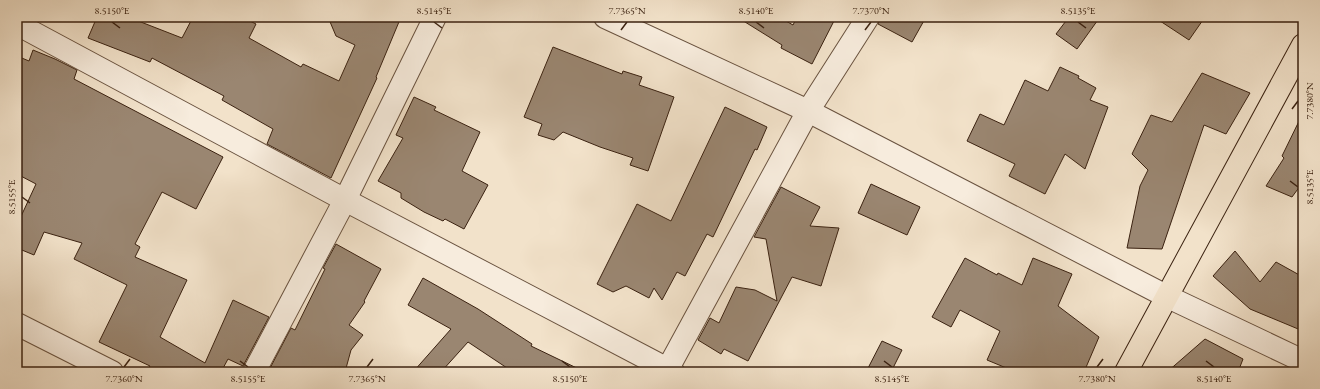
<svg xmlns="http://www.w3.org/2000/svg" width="1320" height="389" viewBox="0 0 1320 389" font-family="'EB Garamond',serif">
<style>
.building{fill:#9a8671;stroke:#3b2211}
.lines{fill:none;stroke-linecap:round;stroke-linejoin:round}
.minor-casing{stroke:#69523f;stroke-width:24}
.primary-casing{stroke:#3b2211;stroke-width:24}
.minor{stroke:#f7ecdd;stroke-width:22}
.primary{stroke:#f2e2ca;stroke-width:22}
.ticks{fill:none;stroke:#3b2211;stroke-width:1.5}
.neatline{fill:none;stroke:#3b2211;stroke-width:1.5}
.ticks-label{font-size:10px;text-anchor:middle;fill:#3b2211}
</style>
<rect width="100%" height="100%" fill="#f2e2ca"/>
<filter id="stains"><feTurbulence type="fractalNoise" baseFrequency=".005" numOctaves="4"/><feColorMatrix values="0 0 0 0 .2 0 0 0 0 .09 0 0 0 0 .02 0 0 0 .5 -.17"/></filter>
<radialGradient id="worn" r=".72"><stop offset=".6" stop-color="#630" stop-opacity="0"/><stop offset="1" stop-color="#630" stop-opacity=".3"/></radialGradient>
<g class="building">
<polygon points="97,17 128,17 182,38 193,17 242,17 256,24 249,38 301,67 303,64 339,81 355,45 336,36 328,17 401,17 376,77 377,78 331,178 267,144 273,129 222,100 224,96 152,58 150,62 88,38"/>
<polygon points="737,17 779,17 793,25 797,17 836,17 812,64 781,48 782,45"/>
<polygon points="880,17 926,17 912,42 878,24"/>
<polygon points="1069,17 1100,17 1077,49 1056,34"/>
<polygon points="1154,17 1205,17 1189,40"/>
<polygon points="553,47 622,74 623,71 642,77 639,85 674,97 648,171 630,165 633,158 600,147 563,132 554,140 538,135 542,124 524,117"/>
<polygon points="33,50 55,59 77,70 74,79 223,157 196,209 162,192 135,244 140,247 135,257 187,280 160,337 205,363 233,300 269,317 243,366 228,359 221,372 146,372 150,366 99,342 127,285 74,259 82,243 44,232 34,255 17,248 17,225 36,184 17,174 17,56 29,61"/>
<polygon points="1060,67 1079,76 1078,78 1096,88 1090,100 1108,107 1085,169 1065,154 1045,194 1009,176 1015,164 967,141 980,114 1004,125 1025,80 1048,91"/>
<polygon points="1202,73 1250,93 1226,134 1204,125 1162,249 1127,248 1140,186 1148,170 1132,154 1151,115 1172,122"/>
<polygon points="414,97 436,107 434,110 480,132 462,171 488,185 464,229 445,219 443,221 424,212 401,198 401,193 378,181 403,138 396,135"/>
<polygon points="725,107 767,127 757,150 755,149 713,237 707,234 685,276 677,272 662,300 654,288 649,298 626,286 613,292 597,284 637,204 671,221"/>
<polygon points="1303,113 1303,182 1292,197 1266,186 1284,158 1282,156"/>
<polygon points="871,184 920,207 907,235 858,213"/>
<polygon points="781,187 820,207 810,226 839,228 821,286 792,277 748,361 724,349 721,354 698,340 710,318 719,323 736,287 755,290 777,301 766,239 754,237"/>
<polygon points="336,244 381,269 364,301 365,302 349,325 363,335 351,350 345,372 268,372 291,328 295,330 325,269 323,268"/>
<polygon points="1235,251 1260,282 1276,262 1303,277 1303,331 1250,309 1213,276"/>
<polygon points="965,258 997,275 998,273 1022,285 1033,258 1072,274 1058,306 1099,337 1084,372 1016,372 987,360 1000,331 960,310 951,327 932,317"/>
<polygon points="423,278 478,309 532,344 531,346 585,372 513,372 468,342 441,372 413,372 451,329 408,305"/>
<polygon points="1205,339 1243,359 1238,372 1167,372"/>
<polygon points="882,341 902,350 891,372 866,372"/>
</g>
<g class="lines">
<g class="minor-casing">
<g id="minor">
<polyline points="605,17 808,111 1166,296 1303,361"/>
<polyline points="17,24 345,200 673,372"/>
<polyline points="17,324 112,372"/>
<polyline points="254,372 345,200 435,17"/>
<polyline points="666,372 808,111 868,17"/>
</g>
</g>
<g class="primary-casing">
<polyline id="primary" points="1126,372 1303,45"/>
</g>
<use href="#minor" class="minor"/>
<use href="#primary" class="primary"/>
</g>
<path class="ticks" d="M112,22L120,28M434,22L442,28M756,22L764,28M1078,22L1086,28M621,30L627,22M865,30L871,22M1292,109L1298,101M1290,181L1298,187M22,197L30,203M240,361L248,367M562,361L570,367M884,361L892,367M1206,361L1214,367M124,367L130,359M367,367L373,359M1097,367L1103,359"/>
<rect width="1320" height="389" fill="none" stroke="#f2e2ca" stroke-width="44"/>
<rect x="22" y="22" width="1276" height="345" class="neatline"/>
<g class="ticks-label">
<text x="112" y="14">8.5150°E</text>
<text x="434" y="14">8.5145°E</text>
<text x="627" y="14">7.7365°N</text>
<text x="756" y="14">8.5140°E</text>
<text x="871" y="14">7.7370°N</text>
<text x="1078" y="14">8.5135°E</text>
<text transform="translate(1309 101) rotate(-90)" y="4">7.7380°N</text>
<text transform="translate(1309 187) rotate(-90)" y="4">8.5135°E</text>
<text transform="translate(11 197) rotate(-90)" y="4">8.5155°E</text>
<text x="124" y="382">7.7360°N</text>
<text x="248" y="382">8.5155°E</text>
<text x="367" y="382">7.7365°N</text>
<text x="570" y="382">8.5150°E</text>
<text x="892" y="382">8.5145°E</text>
<text x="1097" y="382">7.7380°N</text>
<text x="1214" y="382">8.5140°E</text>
</g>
<rect width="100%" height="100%" filter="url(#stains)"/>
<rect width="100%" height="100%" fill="url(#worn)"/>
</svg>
